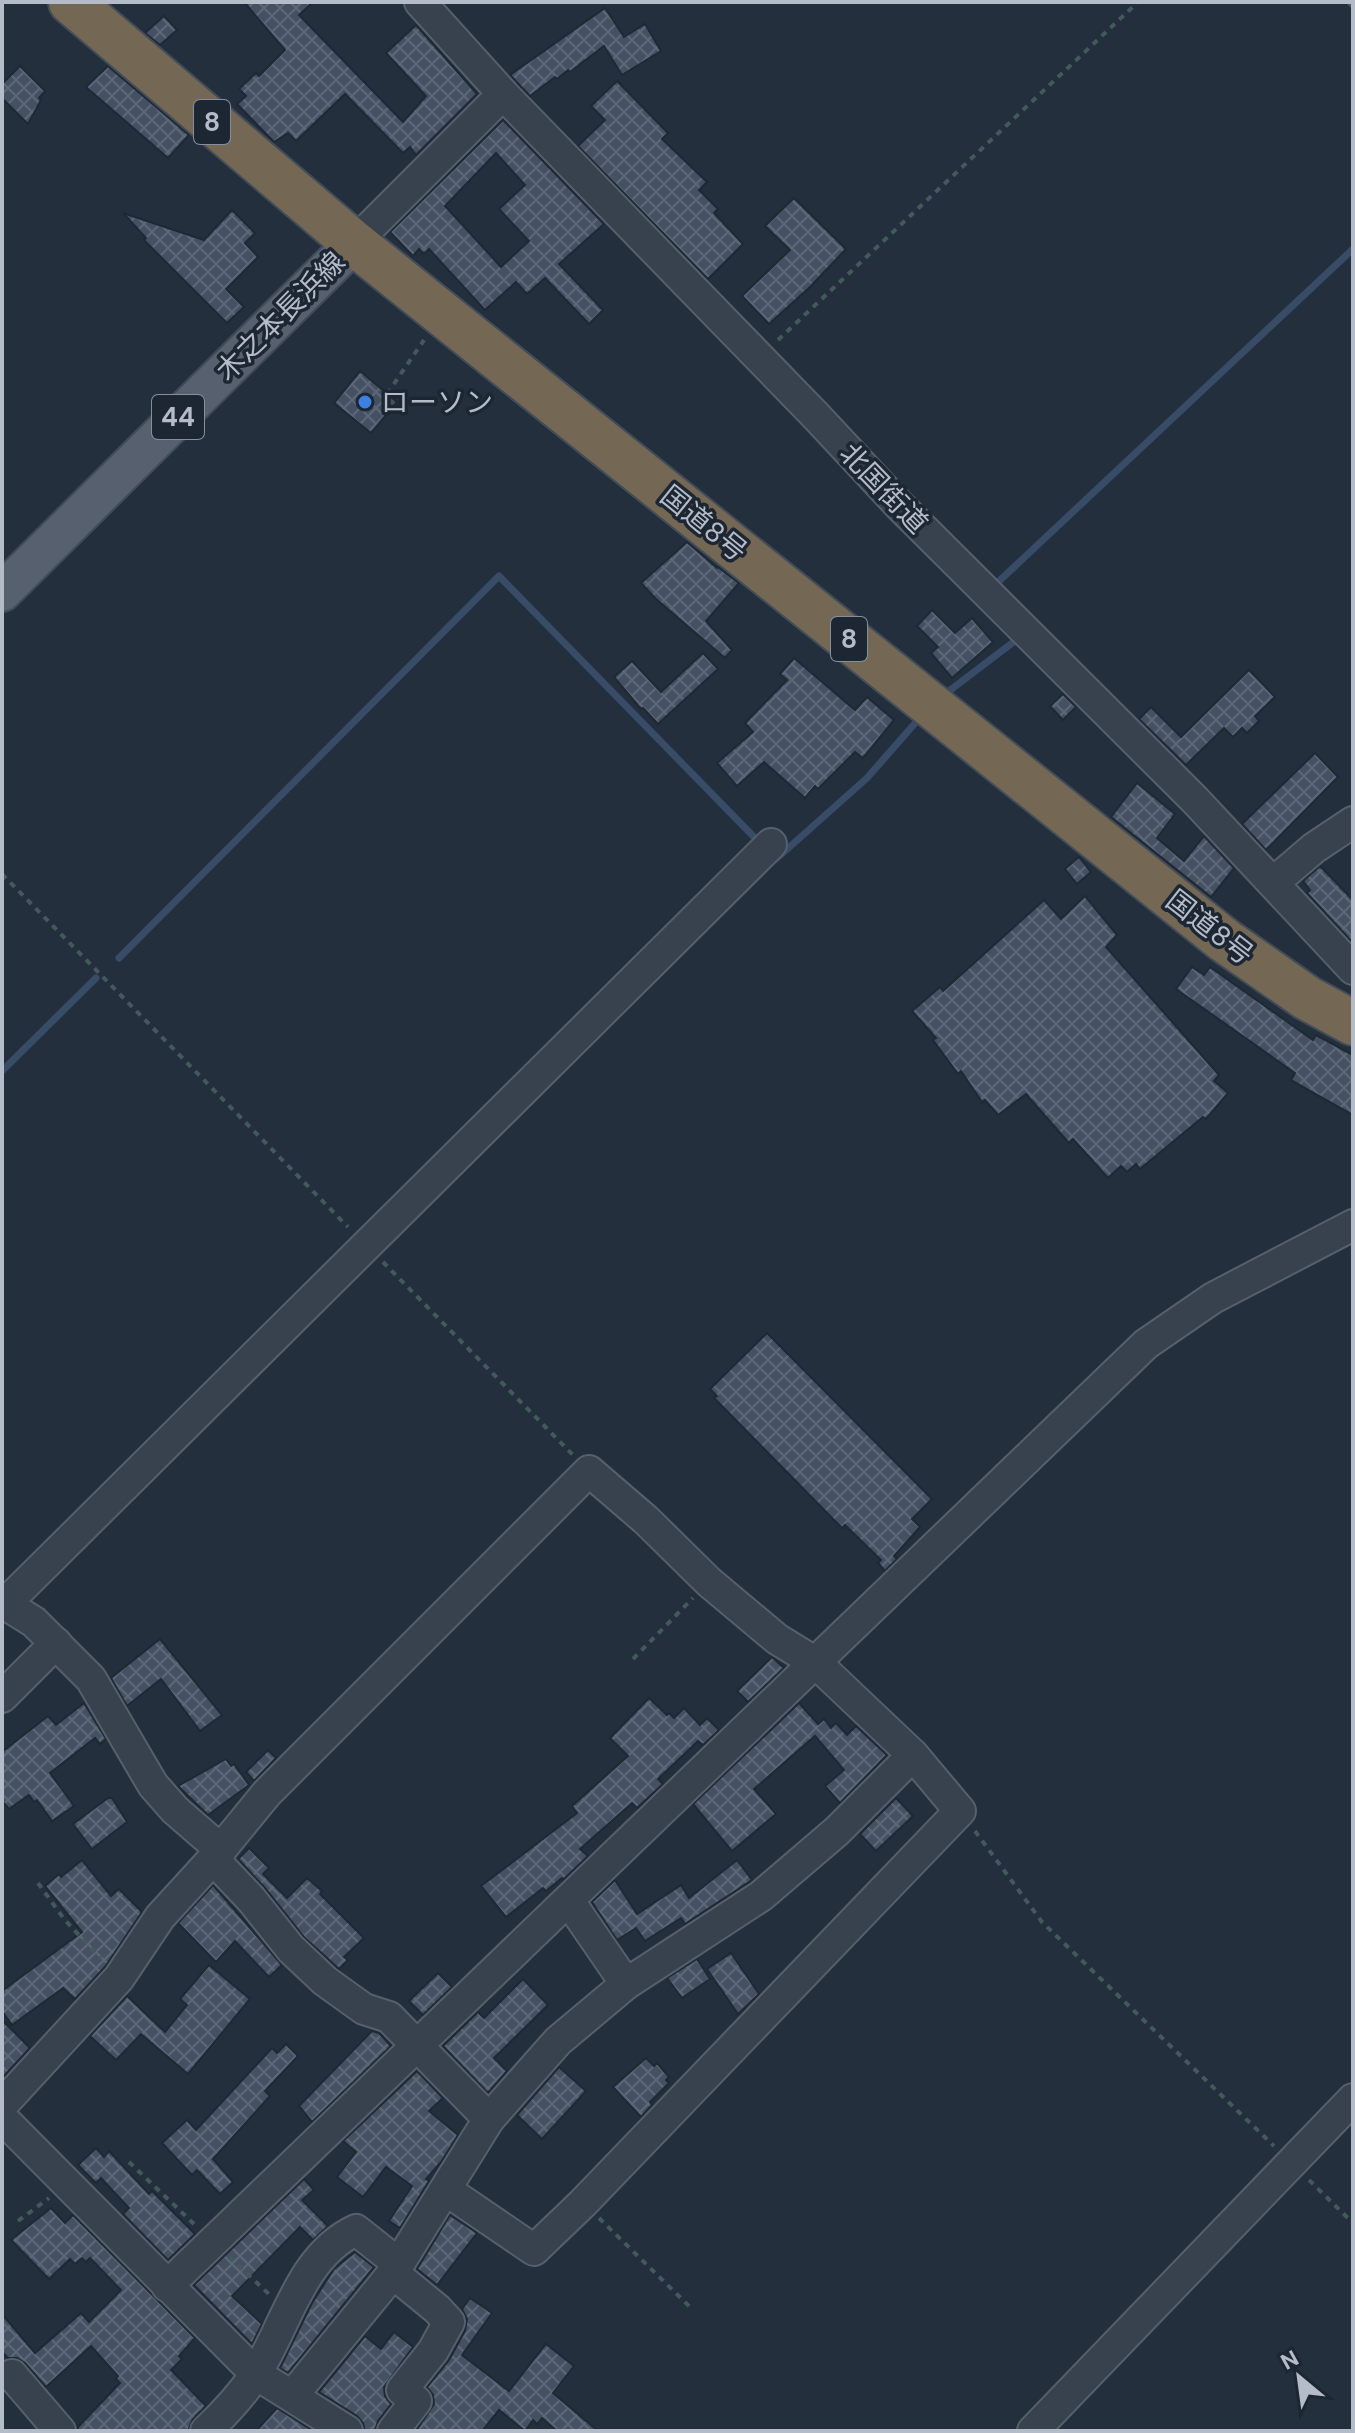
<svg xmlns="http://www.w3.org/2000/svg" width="1355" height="2433" viewBox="0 0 1355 2433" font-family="'DM Sans','Noto Sans JP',sans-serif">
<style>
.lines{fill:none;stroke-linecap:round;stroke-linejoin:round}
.stream{stroke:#394c67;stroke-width:7}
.building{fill:url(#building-cross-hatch);stroke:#1f2835;stroke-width:2;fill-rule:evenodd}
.minor-casing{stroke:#565f6c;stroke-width:34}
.major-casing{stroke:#414a57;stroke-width:42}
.highway-casing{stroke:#434c59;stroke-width:48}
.path{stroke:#44595c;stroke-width:4;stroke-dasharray:6 6;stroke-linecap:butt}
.minor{stroke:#38414e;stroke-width:30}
.major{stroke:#56606e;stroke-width:38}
.highway{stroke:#746855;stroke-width:44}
.shop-dot{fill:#3f7fe0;stroke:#1d2633;stroke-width:3}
.labels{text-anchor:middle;stroke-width:7;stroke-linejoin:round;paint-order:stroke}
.shield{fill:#1d2633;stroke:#878f9c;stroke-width:2}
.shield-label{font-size:26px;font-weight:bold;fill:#b4bcc9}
.street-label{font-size:28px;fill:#b4bcc9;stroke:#1d2633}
.poi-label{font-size:28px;fill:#b4bcc9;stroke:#1d2633;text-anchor:start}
</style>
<defs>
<pattern id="building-cross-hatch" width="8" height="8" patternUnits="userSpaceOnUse" patternTransform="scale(2)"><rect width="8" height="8" fill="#455162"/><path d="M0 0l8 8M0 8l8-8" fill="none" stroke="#5d6877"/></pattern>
</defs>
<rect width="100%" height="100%" fill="#242f3e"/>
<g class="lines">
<g class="stream">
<polyline points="999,587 996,584 1353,249"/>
<polyline points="949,691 1020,637"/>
<polyline points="776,859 867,778 917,721"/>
<polyline points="119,958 499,576 755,838"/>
<polyline points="2,1071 96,978"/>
</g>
</g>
<g class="building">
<polygon points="244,2 313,2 299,15 403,122 426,96 386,53 416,25 477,94 416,155 410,147 403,153 345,94 296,141 288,133 274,142 237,104 246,96 239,89 256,73 259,76 285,50"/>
<polygon points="605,8 624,37 645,24 661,51 622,75 604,46 570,72 568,70 557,79 555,77 530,96 510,75"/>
<polygon points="164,16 177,30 160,45 145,33"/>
<polygon points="20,66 45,91 39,98 41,100 28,124 2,98 2,84"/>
<polygon points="108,66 189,135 168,158 86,87"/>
<polygon points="617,81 668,133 662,139 707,182 699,190 718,209 714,213 743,244 708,279 578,146 605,120 591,106"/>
<path d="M503,120L604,224L559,264L603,310L589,324L545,278L527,294L516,282L485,310L429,249L424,254L419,249L413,256L390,232ZM496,153L525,185L499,209L529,241L501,267L445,206Z"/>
<polygon points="794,198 846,249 810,287 769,324 742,296 790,250 765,226"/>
<polygon points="232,210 255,233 245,243 258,257 226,289 244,307 227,323 144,240 146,238 123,213 204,240"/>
<polygon points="360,371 397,402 371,433 334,403"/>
<polygon points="687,542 717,568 718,567 739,583 706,621 732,650 725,658 656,599 641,583"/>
<polygon points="932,610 955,633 972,618 993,642 952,678 931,653 938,647 917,626"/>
<polygon points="703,653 718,669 658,724 643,708 641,709 614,677 632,661 661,692"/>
<polygon points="794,658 855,710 867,697 894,720 863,758 855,752 818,789 815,786 805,798 764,762 737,786 717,763 753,732 745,723 787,680 780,674"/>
<polygon points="1249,670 1275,697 1255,716 1259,721 1247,733 1242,728 1233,737 1224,728 1186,765 1139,719 1151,707 1181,737"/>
<polygon points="1063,694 1076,707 1063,720 1050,706"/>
<polygon points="1315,753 1338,777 1266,850 1242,824"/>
<polygon points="1137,783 1175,814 1157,838 1184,861 1204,836 1234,868 1211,897 1111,817"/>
<polygon points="1079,857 1091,872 1077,884 1065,869"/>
<polygon points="1320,866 1353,900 1353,943 1307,893 1310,890 1303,881"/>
<polygon points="1085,896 1117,935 1106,947 1219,1075 1214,1081 1228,1093 1206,1119 1203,1117 1140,1169 1136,1164 1127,1172 1121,1166 1108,1178 1073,1139 1069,1143 1026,1094 998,1115 985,1100 982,1102 961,1071 958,1074 933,1040 936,1038 912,1011 940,987 943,991 1044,900 1061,919"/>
<polygon points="1192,967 1204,975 1210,967 1313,1040 1316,1035 1353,1055 1353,1115 1291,1080 1295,1073 1176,989"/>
<polygon points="767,1333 932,1499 912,1519 920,1527 894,1556 897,1559 885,1571 878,1563 881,1560 845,1525 842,1528 714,1398 717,1396 710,1389"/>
<polygon points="160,1639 222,1715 200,1731 161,1679 127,1706 111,1678"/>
<polygon points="772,1657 784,1668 748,1702 737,1691"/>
<polygon points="649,1698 667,1715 669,1713 674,1718 684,1708 700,1725 707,1718 719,1730 703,1745 698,1741 658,1779 663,1784 637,1808 632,1803 580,1849 588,1856 563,1880 562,1878 546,1891 543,1888 506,1917 481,1886 577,1813 572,1806 628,1756 610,1738"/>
<polygon points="84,1703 106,1739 100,1744 95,1738 50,1773 74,1806 52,1821 37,1800 34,1802 29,1795 9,1809 2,1801 2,1752 48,1716 56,1725"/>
<polygon points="799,1703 818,1724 824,1719 831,1728 836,1723 847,1735 856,1726 887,1755 840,1803 825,1786 844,1770 815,1736 754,1789 776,1814 732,1851 693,1804"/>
<polygon points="268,1750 276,1758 254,1781 246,1772"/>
<polygon points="226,1759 231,1766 234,1764 249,1785 208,1815 178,1786"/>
<polygon points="108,1798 112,1798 127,1822 92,1849 73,1824"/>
<polygon points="896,1798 913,1816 876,1851 860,1834"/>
<polygon points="249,1848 269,1868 263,1874 287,1898 307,1878 322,1891 320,1894 364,1938 344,1957 348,1960 339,1969 304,1937 265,1888 238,1859"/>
<polygon points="82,1860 111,1896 119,1889 142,1912 105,1967 75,1999 63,1988 12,2025 2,2011 2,1991 82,1932 45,1886 59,1874 61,1877"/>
<polygon points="737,1860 752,1880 685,1924 681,1918 645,1941 636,1928 617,1940 592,1902 615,1880 637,1914 681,1885 689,1898"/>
<polygon points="213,1885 282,1965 269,1977 235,1941 216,1962 178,1923"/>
<polygon points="731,1953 759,1994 738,2014 707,1969"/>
<polygon points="697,1959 710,1979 682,1998 667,1978"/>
<polygon points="209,1965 250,1999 188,2074 141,2034 116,2060 90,2036 127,1996 165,2032 187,2005 180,1999"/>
<polygon points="438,1973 452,1987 423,2015 409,2001"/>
<polygon points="523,1979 548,2005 494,2058 507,2071 488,2093 443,2046 478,2012 484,2018"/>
<polygon points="2,2020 30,2048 4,2076 2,2075"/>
<polygon points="372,2031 379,2033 391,2046 312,2122 299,2106"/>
<polygon points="286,2044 298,2056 265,2091 270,2096 213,2159 233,2182 220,2194 197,2170 192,2175 162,2143 187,2120 196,2130 272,2048 277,2053"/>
<polygon points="646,2058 654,2066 657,2063 669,2077 666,2080 669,2083 650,2102 652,2105 641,2117 613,2087"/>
<polygon points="559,2067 586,2091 542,2139 517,2115"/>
<polygon points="417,2071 443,2098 429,2111 458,2135 441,2162 426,2179 429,2181 400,2228 389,2221 412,2186 386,2167 363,2197 337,2177 356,2152 343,2141"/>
<polygon points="96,2148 104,2157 109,2151 149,2194 152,2191 195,2234 168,2260 123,2214 129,2208 101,2178 96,2183 78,2165"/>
<polygon points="304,2179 314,2190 302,2200 328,2226 313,2240 300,2227 232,2296 262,2324 252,2344 194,2285"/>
<polygon points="51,2208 65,2223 73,2215 195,2338 179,2356 182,2359 171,2370 206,2406 193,2419 188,2431 78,2431 78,2427 120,2383 116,2379 118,2376 91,2346 46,2387 25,2363 17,2358 8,2358 2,2352 2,2314 35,2353 81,2313 89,2322 121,2290 90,2258 86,2262 82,2258 75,2264 70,2259 49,2279 11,2240"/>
<polygon points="450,2215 477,2233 437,2285 417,2269"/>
<polygon points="355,2252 374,2267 288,2373 280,2368 312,2303 334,2269"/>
<polygon points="470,2298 492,2313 462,2355 509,2391 546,2344 574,2366 553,2393 598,2431 557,2431 542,2418 537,2424 533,2420 525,2431 499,2410 482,2431 416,2431 434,2404 433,2395 427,2387 449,2360 465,2331 467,2319 462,2309"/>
<polygon points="394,2332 413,2347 384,2387 385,2396 391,2404 378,2421 375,2431 365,2431 363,2423 357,2416 319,2392 365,2336 381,2349"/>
<polygon points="277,2408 313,2431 256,2431"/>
</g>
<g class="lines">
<g class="minor-casing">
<g id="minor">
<polyline points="420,2 504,95 817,417 900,506 1195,800 1353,969"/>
<polyline points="354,243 503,94"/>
<polyline points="1273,883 1314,848 1353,822"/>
<polyline points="2,1602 34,1622 91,1679 153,1785 175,1810 221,1850"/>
<polyline points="5,1604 771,844"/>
<polyline points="2,1697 56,1643"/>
<polyline points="213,1859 251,1899 291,1949 325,1981 364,2009 389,2017 489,2119"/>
<polyline points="569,1901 626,1984"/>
<polyline points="2,2105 119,1978 160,1917 213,1859 267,1793 589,1471 646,1520 709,1582 777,1639 816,1663 913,1755 960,1811 583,2203 534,2250 446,2190"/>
<polyline points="2,2118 256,2374 347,2431"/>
<polyline points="167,2286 1146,1344 1213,1298 1353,1225"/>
<polyline points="12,2375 60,2431"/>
<polyline points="293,2395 393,2273 489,2119 558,2041 626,1984 761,1896 837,1831 913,1755"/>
<path d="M206,2431C224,2414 241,2396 255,2375C286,2327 300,2256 356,2230L399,2264"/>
<polyline points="393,2431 416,2401 402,2390 433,2351 449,2322 437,2309 393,2273"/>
<polyline points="1033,2431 1353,2099"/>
</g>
</g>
<g class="major-casing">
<polyline id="major" points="2,592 354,243"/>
</g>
<g class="highway-casing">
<polyline id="highway" points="71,2 354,243 1224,940 1307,998 1353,1023"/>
</g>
<g class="path">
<polyline points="1348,2 1353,7"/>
<polyline points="778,340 1138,2"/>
<polyline points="387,394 424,340"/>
<polyline points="2,874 348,1227"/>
<polyline points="383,1262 573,1455"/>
<polyline points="633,1659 693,1598"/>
<polyline points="975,1831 1042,1922 1274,2146"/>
<polyline points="38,1883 64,1919 101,1959"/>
<polyline points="129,2162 194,2224"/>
<polyline points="1309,2180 1353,2223"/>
<polyline points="599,2218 690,2307"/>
<polyline points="18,2221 49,2198"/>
<polyline points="229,2257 270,2295"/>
</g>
<use href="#minor" class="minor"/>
<use href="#major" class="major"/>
<use href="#highway" class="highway"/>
</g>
<circle class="shop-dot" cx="365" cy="402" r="8"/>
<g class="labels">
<g class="shield">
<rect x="194" y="100" width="36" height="44" rx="6"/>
<rect x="152" y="395" width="52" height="44" rx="6"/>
<rect x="831" y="617" width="36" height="44" rx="6"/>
</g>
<g class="shield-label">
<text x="212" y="131">8</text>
<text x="178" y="426">44</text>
<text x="849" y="648">8</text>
</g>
<g class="street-label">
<text transform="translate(280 316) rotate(-45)" y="10">木之本長浜線</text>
<text transform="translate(884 488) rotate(46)" y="10">北国街道</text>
<text transform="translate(704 523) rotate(39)" y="10">国道8号</text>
<text transform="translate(1210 927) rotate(38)" y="10">国道8号</text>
</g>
<g class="poi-label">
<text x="381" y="412">ローソン</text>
</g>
</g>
<rect width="1355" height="2433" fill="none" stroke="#b4bcc9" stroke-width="8"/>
<g transform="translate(1299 2377) rotate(331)" stroke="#1d2633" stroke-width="6" paint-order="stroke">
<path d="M0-6L14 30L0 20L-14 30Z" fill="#b4bcc9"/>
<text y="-12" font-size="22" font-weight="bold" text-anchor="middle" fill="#b4bcc9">N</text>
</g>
</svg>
